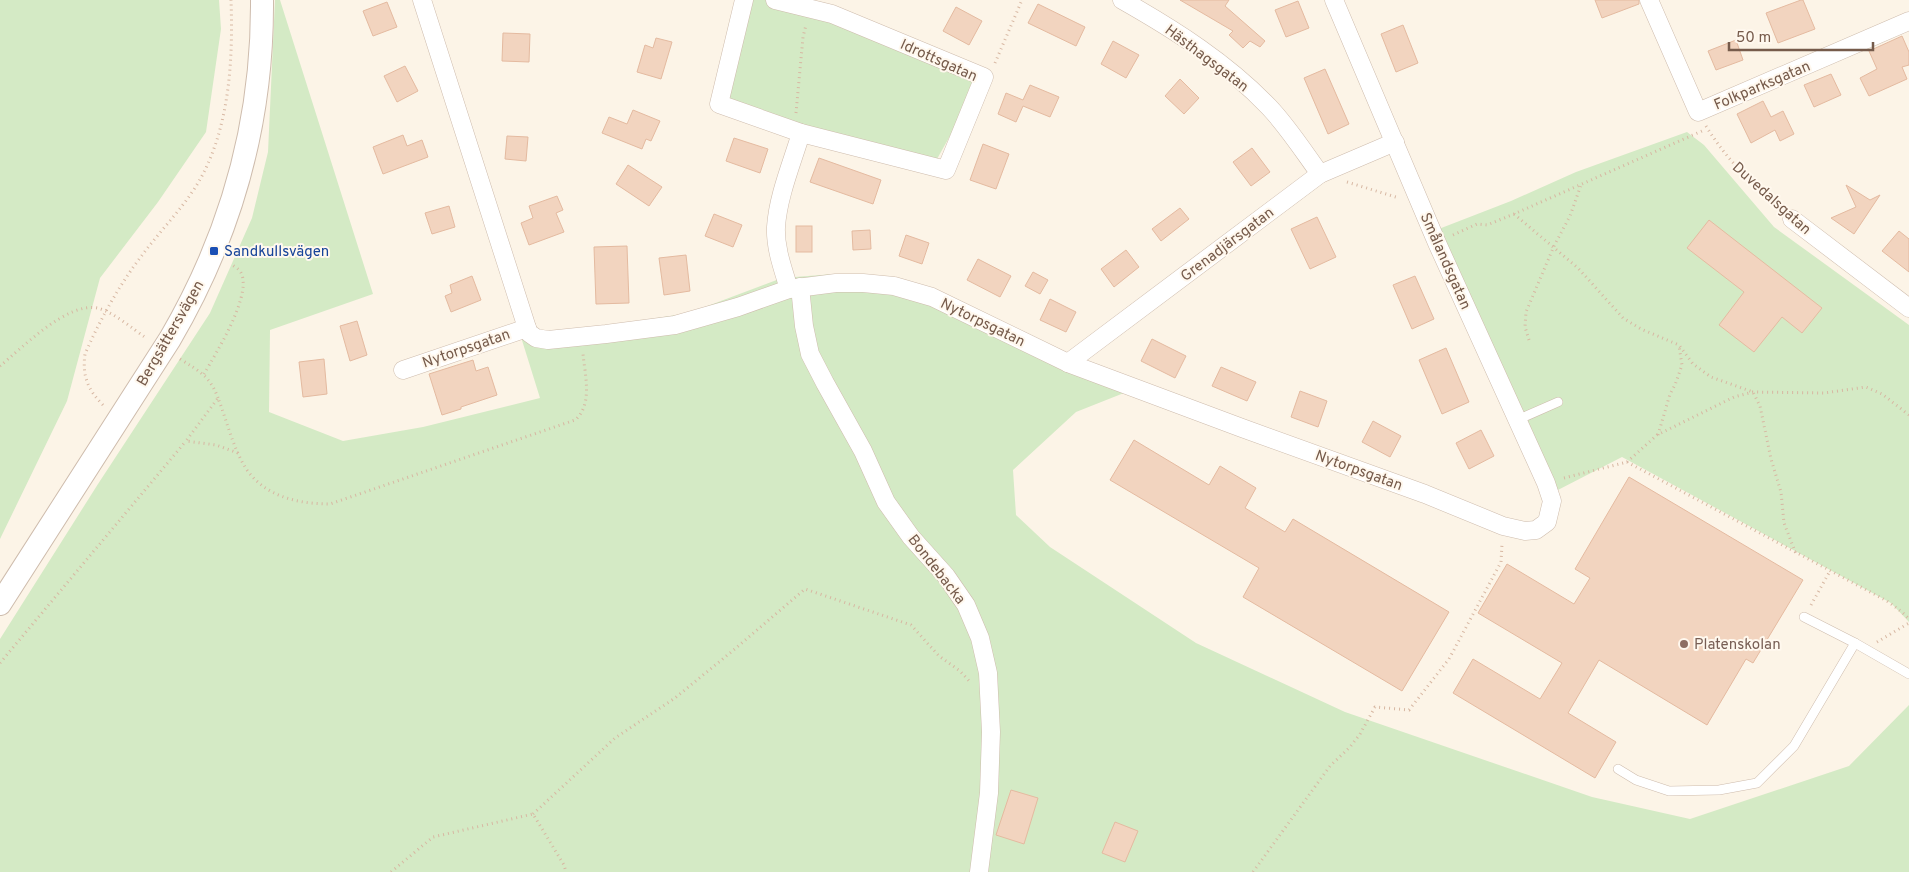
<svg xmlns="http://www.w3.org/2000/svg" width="1909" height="872" viewBox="0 0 1909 872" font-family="Overpass,sans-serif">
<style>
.green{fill:#d4eac5}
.building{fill:#f2d4bf;stroke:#e4baa0}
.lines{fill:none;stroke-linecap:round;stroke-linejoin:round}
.service-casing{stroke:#cebcad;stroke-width:10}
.minor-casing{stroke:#cebcad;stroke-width:19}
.tertiary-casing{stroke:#cebcad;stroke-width:24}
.path{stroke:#d7b7a2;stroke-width:3;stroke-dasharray:1 4;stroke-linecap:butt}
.service{stroke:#fff;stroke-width:9}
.minor{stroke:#fff;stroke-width:18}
.tertiary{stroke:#fff;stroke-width:22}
.transit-dot{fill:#1a4fb4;stroke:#fff8ee;stroke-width:2}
.education-dot{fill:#8d6e63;stroke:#fff8ee;stroke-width:2}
.labels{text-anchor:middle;stroke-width:4;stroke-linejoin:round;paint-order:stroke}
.street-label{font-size:15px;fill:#765b4b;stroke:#fff8ee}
.transit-label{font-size:15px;fill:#164399;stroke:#fff8ee;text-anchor:start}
.education-label{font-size:15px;fill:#785e54;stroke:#fff8ee;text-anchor:start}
</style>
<rect width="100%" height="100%" fill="#fcf4e7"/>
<g class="green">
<polygon points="0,0 219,0 221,29 206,132 158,202 100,278 67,401 0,539"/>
<polygon points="275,0 280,0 373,294 270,330 269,412 343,441 423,427 540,398 516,321 549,335 689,313 782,278 834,274 903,282 1134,389 1076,412 1013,470 1016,515 1050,547 1196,643 1345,712 1592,797 1690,819 1849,766 1909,705 1909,872 0,872 0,639 98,484 210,313 252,218 268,152"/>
<polygon points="745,0 766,0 824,10 983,77 937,159 899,155 719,101"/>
<polygon points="1687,132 1704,145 1774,227 1909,325 1909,622 1891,603 1622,457 1554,492 1431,232 1511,201 1576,172"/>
</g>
<g class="building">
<polygon points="1180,0 1229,0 1225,6 1265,41 1260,47 1250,41 1243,48 1229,35 1233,31"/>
<polygon points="1595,0 1639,0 1639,4 1602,18"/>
<polygon points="1801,0 1803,0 1815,29 1778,43 1766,13"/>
<polygon points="1298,1 1309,28 1286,37 1275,10"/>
<polygon points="387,2 397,27 373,36 363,11"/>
<polygon points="1038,4 1085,27 1076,46 1028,23"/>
<polygon points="956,7 982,21 969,45 943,31"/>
<polygon points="1403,25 1418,63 1396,72 1381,34"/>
<polygon points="503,33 530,34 529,62 502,61"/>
<polygon points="1902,36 1909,52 1909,65 1902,67 1907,79 1869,96 1860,78 1877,69 1869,51"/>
<polygon points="656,38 672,42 661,79 637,72 645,45 653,48"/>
<polygon points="1736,40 1743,60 1716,70 1708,51"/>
<polygon points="1113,41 1139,55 1126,78 1101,64"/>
<polygon points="405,66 418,91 397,102 384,76"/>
<polygon points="1325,69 1349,124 1328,134 1304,78"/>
<polygon points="1831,74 1841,95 1814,107 1804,85"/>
<polygon points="1180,79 1199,98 1184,114 1165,96"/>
<polygon points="1030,85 1059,97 1050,117 1023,106 1016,122 998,114 1006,93 1023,100"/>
<polygon points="1763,101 1771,117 1783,111 1794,134 1780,141 1775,130 1751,143 1737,114"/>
<polygon points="633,110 660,121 651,141 646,139 642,149 602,133 609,117 627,124"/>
<polygon points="403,135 407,146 422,140 428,157 383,174 373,147"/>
<polygon points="507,136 528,137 526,161 505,159"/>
<polygon points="734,138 768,149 760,173 726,161"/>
<polygon points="983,144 1009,154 996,189 970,180"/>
<polygon points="1252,148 1270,172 1251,186 1233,162"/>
<polygon points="819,158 881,180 873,204 810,182"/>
<polygon points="628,165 662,187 649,206 616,184"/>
<polygon points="1846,185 1870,200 1880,195 1854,234 1831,218 1856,207"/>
<polygon points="557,196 563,210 556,213 564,232 529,245 521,223 533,218 529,206"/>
<polygon points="449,206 455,227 432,234 425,213"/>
<polygon points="1180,208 1189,219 1161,241 1152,229"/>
<polygon points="714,214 742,225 733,247 705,236"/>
<polygon points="1317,217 1336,257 1310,269 1291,229"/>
<polygon points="1709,220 1822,308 1802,333 1782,317 1754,352 1719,325 1744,292 1687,248"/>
<rect x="796" y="226" width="16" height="26"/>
<polygon points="870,230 871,249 853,250 852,231"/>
<polygon points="1899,231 1909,239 1909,272 1882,251"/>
<polygon points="906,235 929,243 922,264 899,256"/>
<polygon points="627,246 629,303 596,304 594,247"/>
<polygon points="1126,250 1139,267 1114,287 1101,269"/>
<polygon points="686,255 690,291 664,295 659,258"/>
<polygon points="978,259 1011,276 1000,297 967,280"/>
<polygon points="1033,272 1048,280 1040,294 1025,286"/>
<polygon points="472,276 481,300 451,312 445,296 452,293 450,285"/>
<polygon points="1415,276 1434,319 1412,329 1393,285"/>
<polygon points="1050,299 1076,312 1066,332 1040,320"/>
<polygon points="357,321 367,355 350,361 340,326"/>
<polygon points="1152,339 1186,356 1175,378 1141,361"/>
<polygon points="1446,348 1469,402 1442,414 1419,360"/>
<polygon points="324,359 327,394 303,397 299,362"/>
<polygon points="473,360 476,371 488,367 497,395 461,407 461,409 442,415 429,374"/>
<polygon points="1221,367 1256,382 1247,401 1212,386"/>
<polygon points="1300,391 1327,401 1318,427 1291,417"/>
<polygon points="1373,421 1401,436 1390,457 1362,442"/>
<polygon points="1481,430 1494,456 1469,469 1456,443"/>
<polygon points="1134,440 1209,485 1220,466 1256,488 1245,508 1285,532 1293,519 1449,612 1402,691 1243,597 1259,568 1110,480"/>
<polygon points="1629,477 1803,580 1753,663 1746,659 1707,725 1599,660 1568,713 1616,742 1595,778 1453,693 1473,659 1540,699 1562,663 1478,613 1507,564 1574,604 1590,578 1575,569"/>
<polygon points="1011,790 1038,798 1024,844 996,835"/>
<polygon points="1115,822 1138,831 1125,862 1102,853"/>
</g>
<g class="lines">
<g class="service-casing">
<g id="service">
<polyline points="1517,420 1558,402"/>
<polyline points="1804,617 1855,643"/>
<polyline points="1618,769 1636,780 1669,791 1719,790 1757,783 1794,746 1855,643 1909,674"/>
</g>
</g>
<g class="minor-casing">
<g id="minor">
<polyline points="422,0 527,328 529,333 536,338 548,340 606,334 675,325 738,307 789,289 836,283 863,283 894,286 932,297 1068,363 1242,428 1425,494 1503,526 1525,531 1536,530 1547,522 1552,501 1546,483 1437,243 1334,0"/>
<polyline points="744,0 719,104 801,133 946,170 984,77 832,14 775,0"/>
<path d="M1122,0C1175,30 1227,63 1269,107C1288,127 1304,152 1320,174"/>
<polyline points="1649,0 1698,112 1909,21"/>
<polyline points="1792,219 1909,308"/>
<polyline points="800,287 804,326 810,354 825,383 863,451 886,502 911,537 946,576 966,605 980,638 988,673 991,732 989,793 979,872"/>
<path d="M789,289C783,269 775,248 776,227C778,196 792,163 801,133"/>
<polyline points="1068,363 1320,174 1395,142"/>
<polyline points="403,370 527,328"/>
</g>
</g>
<g class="tertiary-casing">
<path id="tertiary" d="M0,604L170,339C232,233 263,122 262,0"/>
</g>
<g class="path">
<polyline points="995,63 1022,0"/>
<polyline points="796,113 803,37 806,25"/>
<path d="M1706,126C1726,159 1752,184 1780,208"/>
<polyline points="1347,182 1399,198"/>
<polyline points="1514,214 1578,268 1623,318 1641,329 1679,345 1693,364 1711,377 1753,392 1760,406 1771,459 1781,492 1784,523 1796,554"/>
<polyline points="1453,235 1477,224 1487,225 1514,214 1702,131"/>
<polyline points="1529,340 1525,327 1526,312 1554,246 1570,216 1581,185"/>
<path d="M180,359C199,371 210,376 218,398"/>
<path d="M0,366C22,348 67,302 97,308C112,311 133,329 146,338"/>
<path d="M204,374C216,353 250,299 242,275C240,269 235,267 231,264"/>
<path d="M103,405C88,390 82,376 85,354C100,320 118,287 140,258C161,229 188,204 204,172C230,120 233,57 231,0"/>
<polyline points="1658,435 1670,394 1675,385 1682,365 1679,346"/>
<path d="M238,453L216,445L186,441L218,398C227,421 233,449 247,470C266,497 299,504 330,504L575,420C593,405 585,375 583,354"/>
<polyline points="1627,462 1657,435 1734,397 1753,392 1824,393 1866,387 1882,394 1909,415"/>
<polyline points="1564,478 1627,462 1887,601 1902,612 1909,619"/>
<polyline points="1811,605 1830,571"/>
<polyline points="1877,642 1909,623"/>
<polyline points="0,663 186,441"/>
<polyline points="533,814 615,738 675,698 730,653 805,589 911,625 939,656 960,671 971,683"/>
<polyline points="391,872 433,837 533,814 564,865 566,872"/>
<polyline points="1253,872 1330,766 1350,747 1360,734 1375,707 1409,710 1449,659 1501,562 1502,544"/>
</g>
<use href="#service" class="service"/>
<use href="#minor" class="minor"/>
<use href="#tertiary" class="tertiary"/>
</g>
<rect class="transit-dot" x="209" y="246" width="10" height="10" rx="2.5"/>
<circle class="education-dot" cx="1684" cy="644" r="5"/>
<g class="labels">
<g class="street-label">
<text transform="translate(1207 58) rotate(37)" y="5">Hästhagsgatan</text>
<text transform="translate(939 60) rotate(24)" y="5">Idrottsgatan</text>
<text transform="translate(1762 85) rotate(-23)" y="5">Folkparksgatan</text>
<text transform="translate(1772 198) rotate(42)" y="5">Duvedalsgatan</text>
<text transform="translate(1227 244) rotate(-37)" y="5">Grenadjärsgatan</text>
<text transform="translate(1446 261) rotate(66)" y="5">Smålandsgatan</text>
<text transform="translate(983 322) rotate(26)" y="5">Nytorpsgatan</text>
<text transform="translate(170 333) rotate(-60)" y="5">Bergsättersvägen</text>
<text transform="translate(466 348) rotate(-19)" y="5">Nytorpsgatan</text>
<text transform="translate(1359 470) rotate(20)" y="5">Nytorpsgatan</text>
<text transform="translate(937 569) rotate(52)" y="5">Bondebacka</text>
</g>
<g class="transit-label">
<text x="224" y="256">Sandkullsvägen</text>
</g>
<g class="education-label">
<text x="1694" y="649">Platenskolan</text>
</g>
</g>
<path d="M1729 42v8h144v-8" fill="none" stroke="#765b4b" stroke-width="2.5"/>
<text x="1736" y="42" font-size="15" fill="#765b4b" stroke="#fff8ee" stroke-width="4" paint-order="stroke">50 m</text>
</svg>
